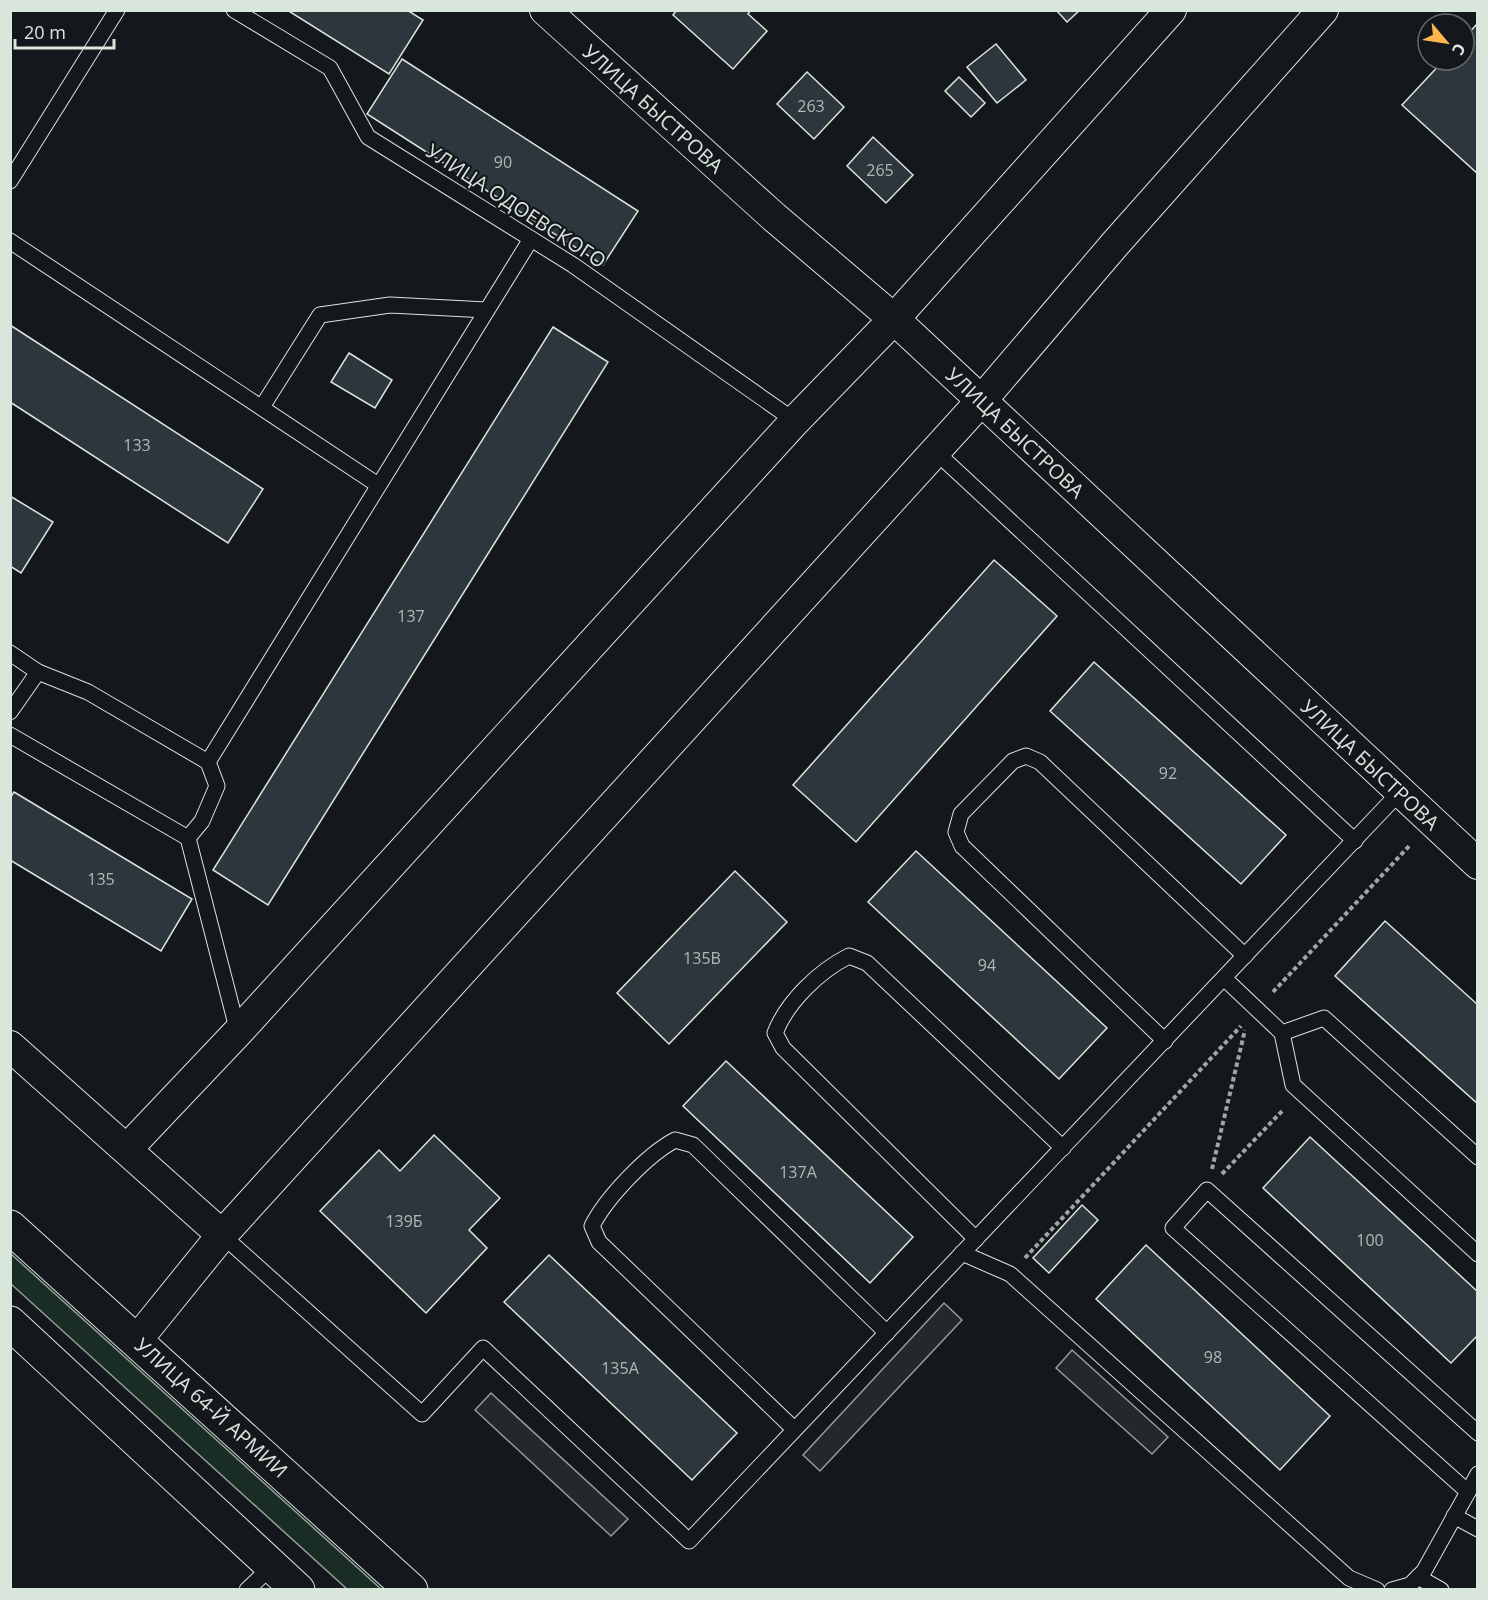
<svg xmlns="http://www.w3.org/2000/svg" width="1488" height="1600" viewBox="0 0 1488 1600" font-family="'Open Sans',sans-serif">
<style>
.green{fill:#1a2d24;stroke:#939e99;stroke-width:1.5}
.parking{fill:#24282b;stroke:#939e99;stroke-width:1.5}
.building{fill:#2c363c;stroke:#d8e6dc;stroke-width:1.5}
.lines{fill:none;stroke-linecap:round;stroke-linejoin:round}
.service-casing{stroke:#d8e6dc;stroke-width:17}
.minor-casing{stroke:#d8e6dc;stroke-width:32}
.trunk-casing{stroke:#d8e6dc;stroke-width:35}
.path{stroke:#9da8a2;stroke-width:4;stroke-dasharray:4.5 3;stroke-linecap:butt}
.service{stroke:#14181c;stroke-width:15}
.minor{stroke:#14181c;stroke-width:30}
.trunk{stroke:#14181c;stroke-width:33}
.labels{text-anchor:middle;stroke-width:4.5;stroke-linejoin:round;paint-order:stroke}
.number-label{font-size:16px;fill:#adbab4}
.street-label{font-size:20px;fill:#d8e6dc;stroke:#14181c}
</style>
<rect width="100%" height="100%" fill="#14181c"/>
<polygon class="green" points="10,1254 11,1254 381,1589 347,1589 11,1284"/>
<g class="parking">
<polygon points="944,1303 962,1320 820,1471 803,1455"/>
<polygon points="1072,1350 1168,1437 1152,1454 1056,1368"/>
<polygon points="491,1393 628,1519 611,1536 475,1410"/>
</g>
<g class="building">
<polygon points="287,10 407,10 423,20 389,74"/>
<polygon points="677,10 751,10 748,14 767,31 733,69 673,15"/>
<polygon points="1056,10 1080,10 1067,22"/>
<polygon points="1478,23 1478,174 1402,105 1444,60 1464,60 1464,38"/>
<polygon points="996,44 1026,80 997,103 967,67"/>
<polygon points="402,59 638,211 603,265 367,114"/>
<polygon points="807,72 844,107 814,139 777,104"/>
<polygon points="959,77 985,103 971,117 945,91"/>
<polygon points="873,137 913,175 886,203 847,166"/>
<polygon points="10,325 263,489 228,543 10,402"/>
<polygon points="553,327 608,362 268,905 213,870"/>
<polygon points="349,353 392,380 375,408 331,382"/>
<polygon points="10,496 53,522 21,573 10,566"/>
<polygon points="994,560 1057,616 856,842 793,785"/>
<polygon points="1094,662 1286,835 1241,884 1050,711"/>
<polygon points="14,792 192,899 161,951 10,860 10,798"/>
<polygon points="916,851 1107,1028 1059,1079 868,902"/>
<polygon points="735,871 787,922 669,1044 617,993"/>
<polygon points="1385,921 1478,1005 1478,1104 1335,976"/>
<polygon points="726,1061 913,1237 870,1283 683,1106"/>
<polygon points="434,1135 500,1198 469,1230 487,1248 426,1313 320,1211 379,1150 400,1171"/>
<polygon points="1310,1137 1478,1292 1478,1335 1451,1363 1263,1188"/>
<polygon points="1082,1205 1098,1220 1049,1273 1033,1258"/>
<polygon points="1146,1245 1330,1416 1280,1470 1096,1299"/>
<polygon points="549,1255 737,1433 692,1480 504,1302"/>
</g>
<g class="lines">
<g class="service-casing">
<g id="service">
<polyline points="234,10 330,68 368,137 573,265 795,421"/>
<polyline points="10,181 117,10"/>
<polyline points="10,241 378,485"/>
<polyline points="262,407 320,315 390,305 487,310"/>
<polyline points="936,452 1355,841"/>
<polyline points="10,653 38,672"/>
<polyline points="10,712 38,672 88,692 208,762 531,239"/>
<polyline points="10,735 188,838 202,821 217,786 208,762"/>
<polyline points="188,838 238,1032"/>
<polyline points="1224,978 1282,1033 1324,1018 1478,1157"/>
<polyline points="1282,1033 1293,1085 1478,1254"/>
<polyline points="1165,1041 962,846 956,832 961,814 1013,761 1026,756 1040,762 1245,956"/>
<polyline points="222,1235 422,1414 483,1348 689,1541 1400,792"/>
<path d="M976,1239L783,1048L775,1033C787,1002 819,971 849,956L867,963L1063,1148"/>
<polyline points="962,1253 1010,1274 1349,1578 1377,1590"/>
<path d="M794,1429L599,1242L592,1226C606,1198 647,1155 675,1140L693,1145L887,1333"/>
<polyline points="1468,1492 1173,1228 1207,1190 1478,1433"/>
<polyline points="1454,1516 1478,1529"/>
<polyline points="1418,1577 1441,1590"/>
<polyline points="247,1590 272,1566"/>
<polyline points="1392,1590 1410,1585 1424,1571 1478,1474"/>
</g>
</g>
<g class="minor-casing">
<g id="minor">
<polyline points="545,10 774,217 894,319 1478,864"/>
<polyline points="10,1046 222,1235"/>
<polyline points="128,1148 238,1032 795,421 894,319 1171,10"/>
<polyline points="137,1340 222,1235 981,401 1115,244 1323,10"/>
</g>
</g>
<g class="trunk-casing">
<g id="trunk">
<polyline points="10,1227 411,1590"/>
<polyline points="10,1323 298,1590"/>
</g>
</g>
<g class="path">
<polyline points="1273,992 1411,844"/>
<polyline points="1212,1169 1245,1030"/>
<polyline points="1222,1174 1283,1110"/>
<polyline points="1025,1258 1241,1026"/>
</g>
<use href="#service" class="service"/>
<use href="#minor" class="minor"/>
<use href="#trunk" class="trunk"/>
</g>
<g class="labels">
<g class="number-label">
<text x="811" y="112">263</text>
<text x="503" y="168">90</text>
<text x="880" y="176">265</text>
<text x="137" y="451">133</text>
<text x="411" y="622">137</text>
<text x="1168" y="779">92</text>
<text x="101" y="885">135</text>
<text x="702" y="964">135В</text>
<text x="987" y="971">94</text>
<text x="798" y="1178">137А</text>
<text x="404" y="1227">139Б</text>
<text x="1370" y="1246">100</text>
<text x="1213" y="1363">98</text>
<text x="620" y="1374">135А</text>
</g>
<g class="street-label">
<text transform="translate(653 109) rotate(42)" y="7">УЛИЦА БЫСТРОВА</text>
<text transform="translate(516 206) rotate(33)" y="7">УЛИЦА ОДОЕВСКОГО</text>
<text transform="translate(1015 433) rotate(43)" y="7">УЛИЦА БЫСТРОВА</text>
<text transform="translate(1370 765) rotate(43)" y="7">УЛИЦА БЫСТРОВА</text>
<text transform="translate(211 1408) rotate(42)" y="7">УЛИЦА 64-Й АРМИИ</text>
</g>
</g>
<rect width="1488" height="1600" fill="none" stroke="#d8e6dc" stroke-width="24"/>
<g transform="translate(1446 42) rotate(119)"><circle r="28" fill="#14181c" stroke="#626a69" stroke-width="1.5"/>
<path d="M0-4.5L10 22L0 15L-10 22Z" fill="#ffb74d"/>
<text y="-9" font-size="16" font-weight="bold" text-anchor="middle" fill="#d8e6dc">С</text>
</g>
<path d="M15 39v9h99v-9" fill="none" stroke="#d8e6dc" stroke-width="3"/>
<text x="24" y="39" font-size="18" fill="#d8e6dc" stroke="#14181c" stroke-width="4.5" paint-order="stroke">20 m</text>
</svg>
